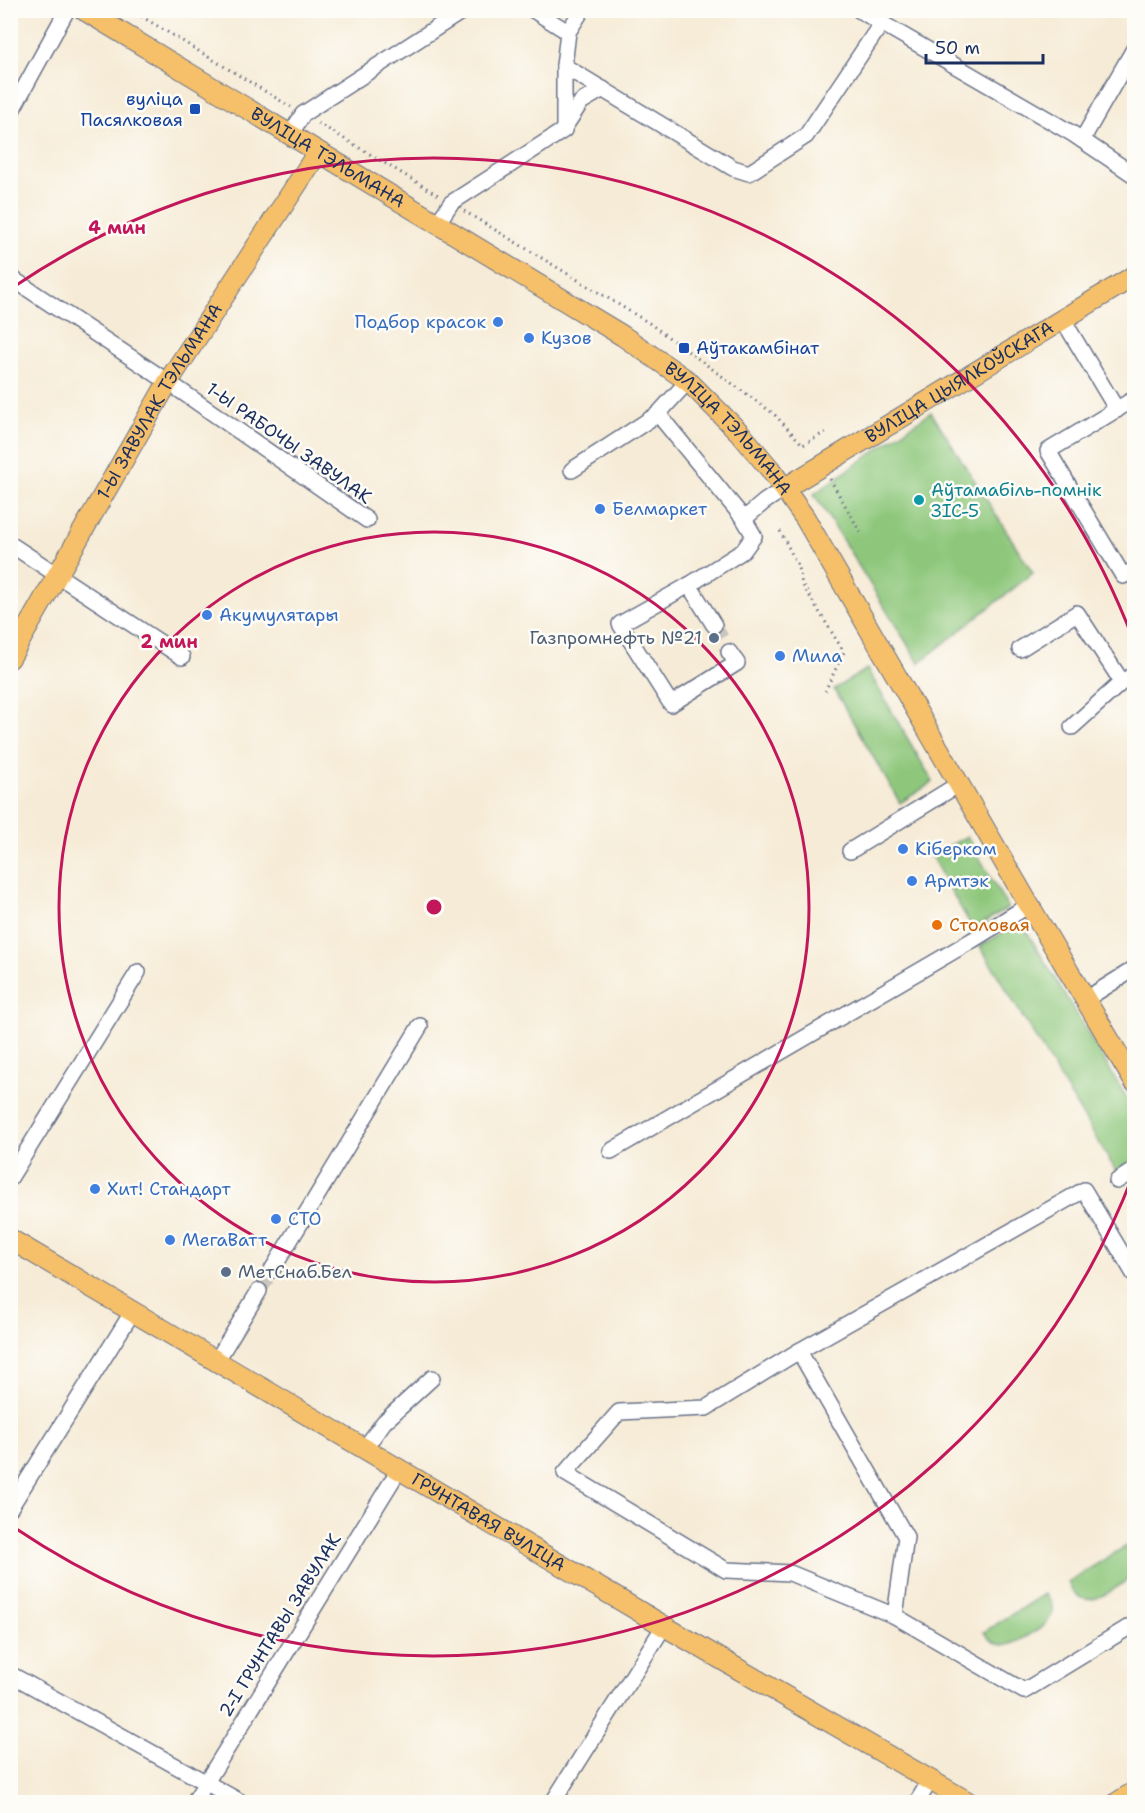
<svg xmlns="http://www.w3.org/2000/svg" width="1145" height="1813" viewBox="0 0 1145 1813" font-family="'Shantell Sans',sans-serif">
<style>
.green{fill:#8ec77b;stroke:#547b6c;stroke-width:1.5}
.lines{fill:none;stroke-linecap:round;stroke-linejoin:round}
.minor-tunnel{stroke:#cac5be;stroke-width:15;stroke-dasharray:15 8;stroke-linecap:butt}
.minor-casing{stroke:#687188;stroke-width:18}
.major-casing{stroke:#687188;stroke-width:22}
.path{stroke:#687188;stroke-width:3;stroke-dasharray:1.5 4.5;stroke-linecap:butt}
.minor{stroke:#fff;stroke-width:15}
.major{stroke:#f6c06b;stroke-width:20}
.ring{fill:none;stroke:#c2185b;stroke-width:3}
.transit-dot{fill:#1a4fb4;stroke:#fdfcf7;stroke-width:2}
.shop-dot{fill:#3f7fe0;stroke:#fdfcf7;stroke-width:2}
.culture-dot{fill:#0f9aa8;stroke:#fdfcf7;stroke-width:2}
.service-dot{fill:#5c6f8a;stroke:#fdfcf7;stroke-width:2}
.food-dot{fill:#e8710a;stroke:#fdfcf7;stroke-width:2}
.labels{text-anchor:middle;stroke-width:5;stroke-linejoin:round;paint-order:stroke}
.transit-label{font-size:18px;fill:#164399;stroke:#fdfcf7;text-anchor:end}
.street-label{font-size:18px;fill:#1b2f5e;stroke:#fdfcf7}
.shop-label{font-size:18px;fill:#366cbe;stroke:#fdfcf7;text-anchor:start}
.culture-label{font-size:18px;fill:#0d838f;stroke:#fdfcf7;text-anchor:start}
.service-label{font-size:18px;fill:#4e5e75;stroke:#fdfcf7;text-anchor:end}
.food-label{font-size:18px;fill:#c56008;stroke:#fdfcf7;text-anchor:start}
.centre{fill:#c2185b;stroke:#fdfcf7;stroke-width:3}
.ring-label{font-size:18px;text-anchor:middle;font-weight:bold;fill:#c2185b;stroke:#fdfcf7;stroke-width:5;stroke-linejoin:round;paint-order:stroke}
</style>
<rect width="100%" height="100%" fill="#fdfcf7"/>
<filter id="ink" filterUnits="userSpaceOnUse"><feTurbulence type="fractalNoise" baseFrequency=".0167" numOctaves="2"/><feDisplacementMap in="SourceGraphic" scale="12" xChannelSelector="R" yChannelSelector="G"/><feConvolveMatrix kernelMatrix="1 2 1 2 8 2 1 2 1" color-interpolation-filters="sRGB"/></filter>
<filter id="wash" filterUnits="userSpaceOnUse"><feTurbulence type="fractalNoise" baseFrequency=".008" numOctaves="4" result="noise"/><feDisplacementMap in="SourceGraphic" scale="24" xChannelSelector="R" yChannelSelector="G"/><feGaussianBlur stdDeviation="1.35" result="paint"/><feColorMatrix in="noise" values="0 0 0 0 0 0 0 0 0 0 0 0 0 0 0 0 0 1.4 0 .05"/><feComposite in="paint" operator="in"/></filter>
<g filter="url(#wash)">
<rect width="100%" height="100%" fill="#f6ebd6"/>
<g class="green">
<polygon points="931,412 1033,573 919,663 814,494"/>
<polygon points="867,669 933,782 900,803 834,689"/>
<polygon points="967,836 1008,908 973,929 931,856"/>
<polygon points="1021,922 1134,1110 1134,1159 1116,1171 980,946"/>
<path d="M1134,1541V1576C1112,1589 1083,1618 1068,1582Z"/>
<path d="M1044,1594L1051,1602L1053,1613C1046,1626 1042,1628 1029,1635C1011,1646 998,1652 984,1632Z"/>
</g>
</g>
<g filter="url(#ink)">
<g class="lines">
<g class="minor-tunnel">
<polyline points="714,625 729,652"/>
<polyline points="259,1291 272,1270"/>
</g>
<g class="minor-casing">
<g id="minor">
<polyline points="533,10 568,32"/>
<polyline points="859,10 1073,134 1134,175"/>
<polyline points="564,66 733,168 749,173 806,136 881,24"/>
<polyline points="10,114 67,10"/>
<polyline points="564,128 581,102 603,89"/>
<polyline points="290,135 303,114 464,10"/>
<polyline points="1082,140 1134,49"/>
<polyline points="437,224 451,203 564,130 564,66 568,32 582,10"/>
<polyline points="10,277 168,382 367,520"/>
<polyline points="1062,318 1117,410"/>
<polyline points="1134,399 1048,451 1123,576 1134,570"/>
<polyline points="658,414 688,381"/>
<polyline points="572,470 658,414 744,519"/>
<polyline points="10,544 182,657"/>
<polyline points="689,585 714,625"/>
<polyline points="1020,649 1077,613 1122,682"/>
<polyline points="729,652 737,663 671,704 620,624 689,585 743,551 754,536 744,519 764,502 785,488"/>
<polyline points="1072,727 1122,682 1134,675"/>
<polyline points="850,851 959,784"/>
<polyline points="1086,999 1134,969"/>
<polyline points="611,1151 971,941 1029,905"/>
<polyline points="10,1178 138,972"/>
<polyline points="1117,1181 1134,1170"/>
<polyline points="272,1270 420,1026"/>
<polyline points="799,1351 1084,1190 1134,1274"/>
<polyline points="217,1360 259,1291"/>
<polyline points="365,1448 384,1422 432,1378"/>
<polyline points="10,1508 133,1311"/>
<polyline points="895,1616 906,1537 799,1351 706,1408 619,1412 565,1473 726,1570 790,1573 895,1616 1024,1691 1134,1624"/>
<polyline points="10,1674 241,1802"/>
<polyline points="194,1802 400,1468"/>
<polyline points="553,1802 664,1626"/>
<polyline points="917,1802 930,1781"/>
</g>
</g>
<g class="major-casing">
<g id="major">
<path id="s1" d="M84,10L623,336L688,381L740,433L770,469L805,518L1029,905L1134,1081"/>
<path id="s2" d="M785,488L1134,276"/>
<path id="s3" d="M10,658L168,382L318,152"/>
<path id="s4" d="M10,1239L664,1626L968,1802"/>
<polyline points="1118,1802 1134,1792"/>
</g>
</g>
<g class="path">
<polyline points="131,10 291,107"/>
<polyline points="318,123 438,195"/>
<polyline points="464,211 649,323 774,414 803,445 827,431"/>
<polyline points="830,479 862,535"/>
<polyline points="780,531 797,564 802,584 844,652 825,691"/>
</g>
<use href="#minor" class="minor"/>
<use href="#major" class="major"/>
</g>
</g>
<g class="ring">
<circle cx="434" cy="907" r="375"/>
<path d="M1133 1175A749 749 0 0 1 15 1528M15 286A749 749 0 0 1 1133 639"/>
</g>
<g class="transit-dot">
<rect x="189" y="103" width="12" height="12" rx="3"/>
<rect x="678" y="342" width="12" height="12" rx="3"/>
</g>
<g class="shop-dot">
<circle cx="498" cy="322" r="6"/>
<circle cx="529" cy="338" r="6"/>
<circle cx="600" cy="509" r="6"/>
<circle cx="207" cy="615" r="6"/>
<circle cx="780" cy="656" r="6"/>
<circle cx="903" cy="849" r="6"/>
<circle cx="912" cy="881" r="6"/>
<circle cx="95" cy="1189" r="6"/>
<circle cx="276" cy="1219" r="6"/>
<circle cx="170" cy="1240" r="6"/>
</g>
<circle class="culture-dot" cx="919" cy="500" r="6"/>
<g class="service-dot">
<circle cx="714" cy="638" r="6"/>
<circle cx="226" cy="1272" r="6"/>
</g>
<circle class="food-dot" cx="937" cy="925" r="6"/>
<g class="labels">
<g class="transit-label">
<text x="183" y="105">вуліца<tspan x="183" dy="21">Пасялковая</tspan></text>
<text x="696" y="354" text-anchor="start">Аўтакамбінат</text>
</g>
<g class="street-label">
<text dy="6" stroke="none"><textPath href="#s1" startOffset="285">ВУЛІЦА ТЭЛЬМАНА</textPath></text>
<text dy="6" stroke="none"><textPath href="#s2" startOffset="204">ВУЛІЦА ЦЫЯЛКОЎСКАГА</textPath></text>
<text dy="6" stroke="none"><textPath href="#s3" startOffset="297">1-Ы ЗАВУЛАК ТЭЛЬМАНА</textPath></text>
<text dy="6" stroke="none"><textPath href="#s1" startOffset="771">ВУЛІЦА ТЭЛЬМАНА</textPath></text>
<text transform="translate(289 443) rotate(35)" y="6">1-Ы РАБОЧЫ ЗАВУЛАК</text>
<text dy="6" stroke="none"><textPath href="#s4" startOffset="556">ГРУНТАВАЯ ВУЛІЦА</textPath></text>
<text transform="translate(280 1625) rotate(-58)" y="6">2-І ГРУНТАВЫ ЗАВУЛАК</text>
</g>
<g class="shop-label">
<text x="486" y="328" text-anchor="end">Подбор красок</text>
<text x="541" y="344">Кузов</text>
<text x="612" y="515">Белмаркет</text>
<text x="219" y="621">Акумулятары</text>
<text x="792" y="662">Мила</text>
<text x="915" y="855">Кіберком</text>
<text x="924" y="887">Армтэк</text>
<text x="107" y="1195">Хит! Стандарт</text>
<text x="288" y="1225">СТО</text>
<text x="182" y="1246">МегаВатт</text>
</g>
<g class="culture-label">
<text x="931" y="496">Аўтамабіль-помнік<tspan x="931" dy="21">ЗІС-5</tspan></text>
</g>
<g class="service-label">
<text x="702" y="644">Газпромнефть №21</text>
<text x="238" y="1278" text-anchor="start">МетСнаб.Бел</text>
</g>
<g class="food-label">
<text x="949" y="931">Столовая</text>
</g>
</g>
<circle cx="434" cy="907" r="9" class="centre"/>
<g class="ring-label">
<text x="117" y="234">4 мин</text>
<text x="169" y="648">2 мин</text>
</g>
<rect width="1145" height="1813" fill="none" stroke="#fdfcf7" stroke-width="36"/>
<path d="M926 54v9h117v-9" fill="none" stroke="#1b2f5e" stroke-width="3"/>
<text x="935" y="54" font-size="18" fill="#1b2f5e" stroke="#fdfcf7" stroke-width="4.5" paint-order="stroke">50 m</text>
</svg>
